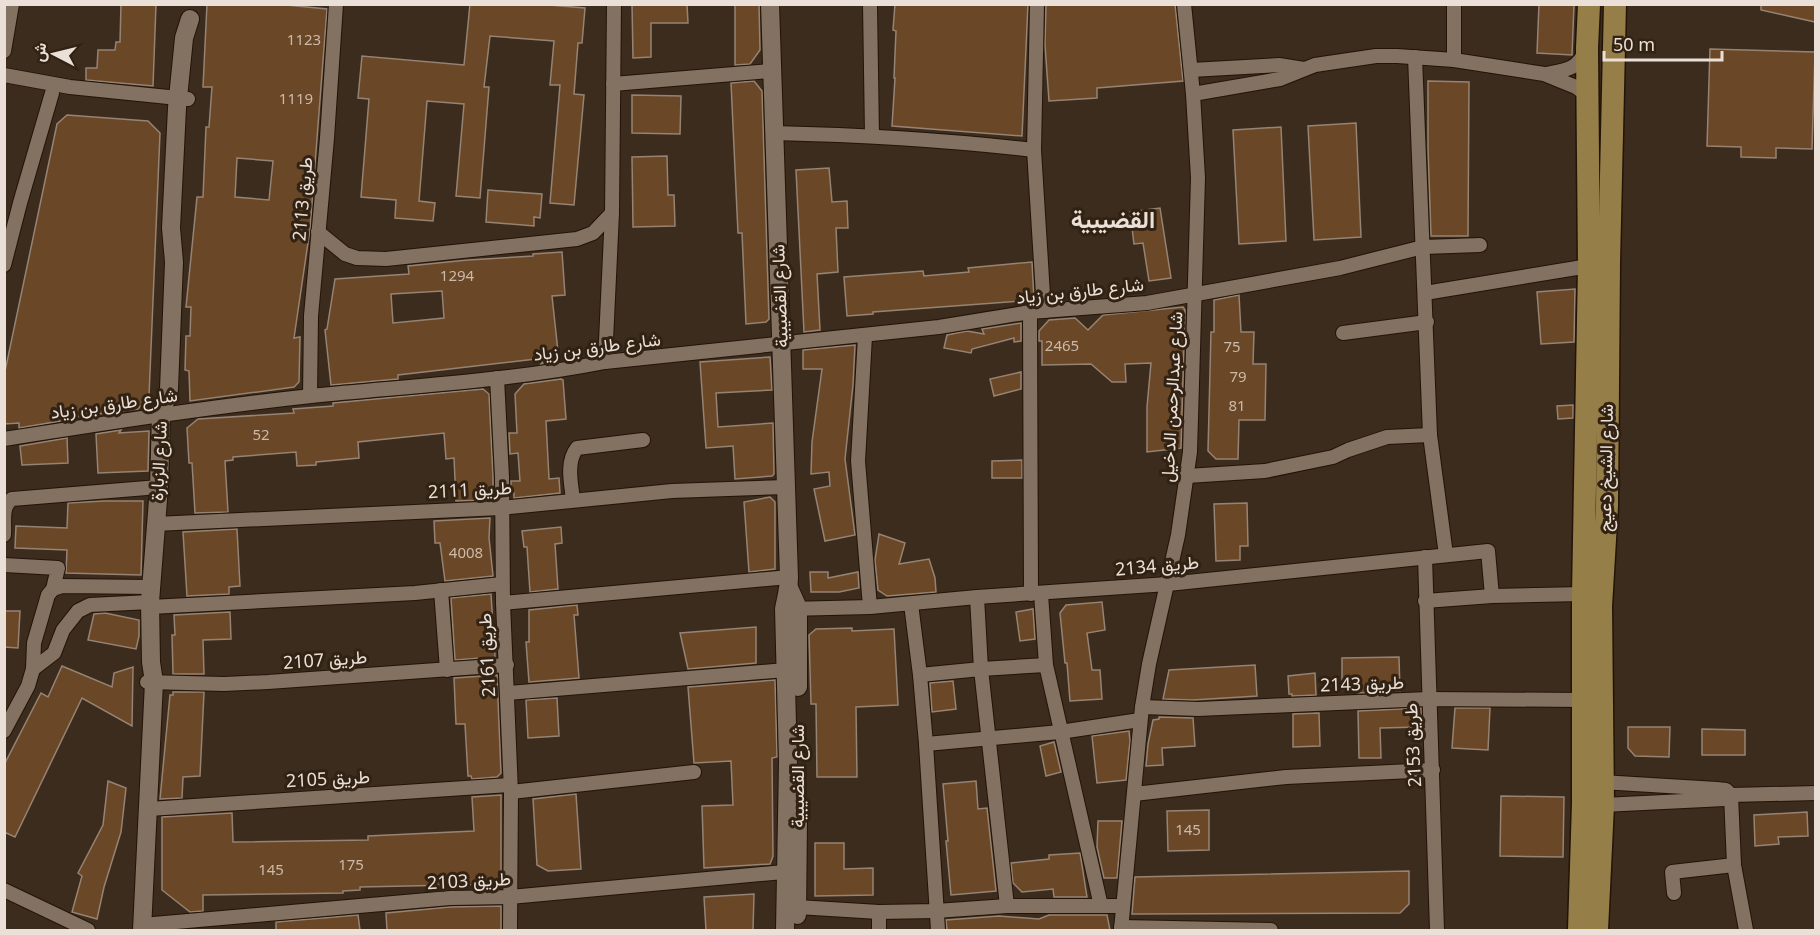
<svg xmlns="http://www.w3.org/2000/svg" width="1820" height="935" viewBox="0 0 1820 935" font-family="'Noto Sans',Vazirmatn,sans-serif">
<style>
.building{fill:#6a4726;stroke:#968373;stroke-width:1.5;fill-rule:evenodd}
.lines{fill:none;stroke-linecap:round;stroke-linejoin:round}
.minor-casing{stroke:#221407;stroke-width:16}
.tertiary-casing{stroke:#221407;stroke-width:20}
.primary-casing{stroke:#221407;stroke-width:25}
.minor{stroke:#837161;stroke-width:14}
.tertiary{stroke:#837161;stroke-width:18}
.primary{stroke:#967e49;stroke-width:22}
.labels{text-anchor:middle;stroke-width:6;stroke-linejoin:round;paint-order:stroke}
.number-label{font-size:15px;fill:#cbbaab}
.street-label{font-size:18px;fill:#ebe0d7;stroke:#312214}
.district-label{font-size:24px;font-weight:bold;fill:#ebe0d7;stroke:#312214}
</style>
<rect width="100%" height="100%" fill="#3c2c1e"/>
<g class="building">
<polygon points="121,4 156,4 153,86 86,80 86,68 97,68 98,50 115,50 116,42 120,42"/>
<path d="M207,4H276L327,9L310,229L294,338L300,337L299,382L294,387L190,401L189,371L185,370L186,336H190L191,307H186L197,197H203L206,127H209L212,87H203ZM237,158L273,161L269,200L235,197Z"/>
<polygon points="470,4 537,4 585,8 582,43 578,43 574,94 584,95 574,205 550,203 560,85 550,85 554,41 490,36 484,87 489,87 480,198 456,196 464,104 427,101 419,201 435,203 433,221 395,218 396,200 361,197 369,99 358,98 362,56 464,65"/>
<polygon points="632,4 687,4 688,23 651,23 651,57 633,58"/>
<polygon points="735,4 759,4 760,50 750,64 735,65"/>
<polygon points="895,4 1028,4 1022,136 892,126 895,78 894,78 896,31 893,30"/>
<polygon points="1046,4 1175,4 1183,81 1097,88 1097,98 1049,101 1045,45"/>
<polygon points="1539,4 1574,4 1572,55 1537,53"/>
<polygon points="1761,4 1815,4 1815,22 1761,10"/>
<polygon points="1710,49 1815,52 1812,149 1776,148 1776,158 1741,157 1741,147 1707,146"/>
<polygon points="754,81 762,91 769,319 766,322 746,324 742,233 738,233 731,83"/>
<polygon points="1428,81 1469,82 1468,236 1431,236 1428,148"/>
<polygon points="632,95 681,96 680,134 632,133"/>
<polygon points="67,115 148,121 160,133 149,396 138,409 66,418 66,420 19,428 19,423 4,424 4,376 57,124"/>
<polygon points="1356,123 1361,237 1314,240 1308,126"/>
<polygon points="1281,127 1286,241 1239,244 1233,130"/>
<polygon points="667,156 668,195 674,195 675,226 633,227 632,157"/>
<polygon points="829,168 832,202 847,201 848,228 836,228 838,272 817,274 820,330 804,332 796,170"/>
<polygon points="488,190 542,194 540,218 534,217 534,226 486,222"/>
<polygon points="1160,208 1171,278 1149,281 1143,243 1134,244 1130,212"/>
<path d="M562,252L565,295L552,296L559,361L541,364L545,358L398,375V379L331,385L325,330L327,329L335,279L409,274L408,266L468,260L533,256V254ZM442,291L444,318L393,323L391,294Z"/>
<polygon points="1032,262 1034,300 873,312 873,314 847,316 844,277 923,271 924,276 969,272 968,268"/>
<polygon points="1575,289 1574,342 1541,344 1537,292"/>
<polygon points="1239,295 1241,332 1254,332 1253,364 1266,364 1265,420 1239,420 1238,459 1216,459 1208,451 1211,332 1214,332 1214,300"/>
<polygon points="1183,307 1185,310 1181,448 1147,452 1147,407 1151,363 1125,364 1126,382 1112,382 1091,364 1042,365 1042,341 1039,341 1039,331 1049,320 1075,318 1088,330 1103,315"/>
<polygon points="1021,323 1021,341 1014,342 1014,338 972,349 971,353 944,348 947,335 967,331 984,334 982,329"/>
<polygon points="855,345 853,385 845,459 855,535 825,541 814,489 830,486 829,472 811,474 812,442 822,369 803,369 803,350"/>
<polygon points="770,357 772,390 716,393 718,427 773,423 774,474 772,476 735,479 733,446 706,448 700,362"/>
<polygon points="1021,372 1021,389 994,396 990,379"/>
<polygon points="561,379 563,380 566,419 546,421 549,479 559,478 560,493 514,498 514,493 511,494 511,481 520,481 518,453 510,454 509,433 517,433 515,394 524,384"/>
<polygon points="483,389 489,394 493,477 493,495 490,495 490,500 456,501 454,458 446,459 444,433 358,442 359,458 316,462 316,465 297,466 296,452 233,457 233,460 225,461 228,512 195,513 192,463 189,463 187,428 198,419 294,413 293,409 333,406 333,403"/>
<polygon points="1573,405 1573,418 1558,419 1557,406"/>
<polygon points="121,430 119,433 149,431 148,471 98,473 96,434"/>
<polygon points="67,438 68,463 22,465 20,446"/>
<polygon points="1022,460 1022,478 992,478 992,461"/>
<polygon points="770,497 775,502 775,569 749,572 744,502"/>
<polygon points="104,501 143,501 141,575 66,573 67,550 15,548 16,526 67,528 68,503"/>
<polygon points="1247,503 1248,546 1240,546 1240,560 1216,561 1214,504"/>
<polygon points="490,518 489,538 493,576 445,581 440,543 435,543 434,521"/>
<polygon points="561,527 562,543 555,544 558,589 530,592 527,547 524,547 522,531"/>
<polygon points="237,529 240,586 229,587 229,594 187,596 183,532"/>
<polygon points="879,534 905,543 899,564 929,559 935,578 936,592 887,596 878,590 875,560"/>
<polygon points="810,572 828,572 828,578 858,572 859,588 839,592 811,592"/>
<polygon points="491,594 495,657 455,660 451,598"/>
<polygon points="1102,602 1105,630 1087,633 1092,670 1100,670 1102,699 1070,701 1067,663 1065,663 1060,613 1066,605"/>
<polygon points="577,605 578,615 574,615 579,678 529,682 526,642 529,642 529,610"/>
<polygon points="1033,609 1035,639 1020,641 1016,612"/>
<polygon points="4,611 20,611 18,648 4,647"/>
<polygon points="230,612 231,639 203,640 204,674 173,674 172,635 175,635 174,615"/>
<polygon points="105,613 139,620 139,636 136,649 88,640 94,614"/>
<polygon points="756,627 756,663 688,669 680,633"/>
<polygon points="852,628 852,631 894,629 898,705 856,707 857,777 817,777 816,704 811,704 809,635 816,629"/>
<polygon points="1399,657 1400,691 1358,693 1358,690 1342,690 1342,658"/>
<polygon points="1255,665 1257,696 1193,700 1163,699 1169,670"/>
<polygon points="62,666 112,687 114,673 133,667 132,726 82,698 15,837 4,832 4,765 41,693 48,697"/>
<polygon points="1315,673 1316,695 1292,696 1292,694 1289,694 1288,676"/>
<polygon points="497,675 501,773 497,777 472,779 471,776 468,776 465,724 456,724 454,678"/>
<polygon points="775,680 777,757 772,758 773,856 770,864 704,868 702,806 733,805 731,761 694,763 688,687"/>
<polygon points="953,681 956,709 932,712 930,683"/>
<polygon points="173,692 204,692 200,776 183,777 182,798 160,799 170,695 173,695"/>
<polygon points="557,698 559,736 528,738 526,700"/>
<polygon points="1421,708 1421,727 1380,728 1381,758 1359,758 1358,711"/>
<polygon points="1455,708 1490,708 1488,750 1452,748"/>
<polygon points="1319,713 1320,746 1293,747 1293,714"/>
<polygon points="1159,717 1193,718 1195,746 1162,748 1163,765 1146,766 1148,744 1153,720 1159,719"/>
<polygon points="1628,727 1670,727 1669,757 1635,756 1628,748"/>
<polygon points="1702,729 1745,730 1745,755 1702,755"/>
<polygon points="1129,731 1130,741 1126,780 1097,783 1092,736"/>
<polygon points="1054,742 1061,772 1046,776 1040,746"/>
<polygon points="108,781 126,788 121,832 104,887 97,919 72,912 82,876 78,873 103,825"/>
<polygon points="976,781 978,809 987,808 996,891 951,895 946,841 948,841 943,784"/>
<polygon points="576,794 581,869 548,871 537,865 533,799"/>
<polygon points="501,795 501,884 360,887 360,890 343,891 343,893 203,895 203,911 190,912 162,890 162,817 232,813 233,842 368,840 368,836 474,831 472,797"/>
<polygon points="1501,796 1564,797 1563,857 1500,856"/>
<polygon points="1209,810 1209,850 1168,851 1167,811"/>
<polygon points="1807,812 1808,836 1778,837 1779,844 1755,846 1754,815"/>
<polygon points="1098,821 1122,821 1117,878 1104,878 1097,847"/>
<polygon points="815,843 844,843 844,869 873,868 873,895 815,896"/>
<polygon points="1080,853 1087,897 1054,897 1053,889 1022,892 1013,883 1011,863 1049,859 1049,855"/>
<polygon points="1409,871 1409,904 1400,913 1132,914 1135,877"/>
<polygon points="754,894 753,930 706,930 704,897"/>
<polygon points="450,907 501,906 501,930 387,930 386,913"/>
<polygon points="358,915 360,930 276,930 276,922"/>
<polygon points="1049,915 1107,915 1110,930 947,930 946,920 999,916 1039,919"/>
</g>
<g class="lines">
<g class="minor-casing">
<g id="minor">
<polyline points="870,4 872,136"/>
<polyline points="1037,4 1034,150 1044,311"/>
<polyline points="4,51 12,4"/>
<polyline points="1415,57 1430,435 1446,555"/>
<polyline points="1454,60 1454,4"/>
<polyline points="1191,70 1279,65 1304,69"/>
<path d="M1546,74C1566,70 1577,70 1586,50"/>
<polyline points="4,75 70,87 188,99"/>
<polyline points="613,84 771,71"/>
<polyline points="1193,94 1280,79 1315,65 1376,56 1397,56 1454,60 1544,74 1576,87 1583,92 1587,100"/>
<path d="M774,133C861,135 947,140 1034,150"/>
<polyline points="318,232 345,254 357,258 386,259 577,239 593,233 612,213"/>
<polyline points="4,265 20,203 52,93"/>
<polyline points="1425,293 1595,265"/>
<polyline points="1030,312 1031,594"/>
<polyline points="1343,333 1427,322"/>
<polyline points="865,336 858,461 870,607"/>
<polyline points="605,362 612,213 614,4"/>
<polyline points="497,378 502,477 503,603 511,792 510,930"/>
<polyline points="310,396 311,316 327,138 336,4"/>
<path d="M4,439C106,423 209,407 311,396C409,386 509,381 605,362L939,327L1030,312L1147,303L1340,268L1423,247L1480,245"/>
<polyline points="1187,476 1265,471 1333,457 1348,450 1387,437 1430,435"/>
<path d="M573,499C571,483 566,462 577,448L643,440"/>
<polyline points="155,524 501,508 672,491 786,487"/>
<path d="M4,535C5,523 1,506 12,499L159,487"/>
<polyline points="1425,557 1437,930"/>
<polyline points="4,565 58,568 53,589"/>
<polyline points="441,590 447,670"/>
<polyline points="1041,594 1046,665 1101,906"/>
<polyline points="977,597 981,669 1007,906"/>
<polyline points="1425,601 1492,596 1583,594"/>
<polyline points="503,603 789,577"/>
<polyline points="911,604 920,675 926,744 938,930"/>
<polyline points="150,607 415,593 502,584"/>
<polyline points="789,609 870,607 977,597 1168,584 1488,551 1492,596"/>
<polyline points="33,669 54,653 63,630 78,611 90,605 150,602"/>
<polyline points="920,675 981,669 1046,665"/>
<polyline points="147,682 224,684 268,682 507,665"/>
<polyline points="507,693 786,670"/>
<polyline points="1142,707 1198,709 1428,699 1583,700"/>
<polyline points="4,731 28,686 33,669 34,643 48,595 53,589 62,586 151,587"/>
<polyline points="926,744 1060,732 1140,720"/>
<polyline points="1599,785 1601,782 1717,789 1726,790 1731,795"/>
<polyline points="511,792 694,772"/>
<polyline points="1134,794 1286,777 1433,770"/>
<polyline points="1731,795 1734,865 1746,930"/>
<polyline points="1598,802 1603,805 1725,799 1731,795 1816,793"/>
<polyline points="149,809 510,785"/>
<polyline points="4,890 88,930"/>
<polyline points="1674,893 1672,872 1734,865"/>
<polyline points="797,907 879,912 936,911 1007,906 1121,906"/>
<polyline points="879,912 879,930"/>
<polyline points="142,925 450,898 510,897 795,871"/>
<polyline points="1121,927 1271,930"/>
<polyline points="1121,930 1142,707 1149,664 1178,535 1190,452 1198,178 1193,94 1184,4"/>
</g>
</g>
<g class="tertiary-casing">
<g id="tertiary">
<path d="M770,4L789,577C789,588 786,598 784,609L788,761L785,930"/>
<polyline points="789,588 798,608 798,687"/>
<polyline points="797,915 798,822"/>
<polyline points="142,930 154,682 151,662 150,602 159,487 161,415 169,389 174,262 171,228 177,108 184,38 190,19"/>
</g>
</g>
<g class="primary-casing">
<g id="primary">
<polyline points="1579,930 1583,803 1583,594 1589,266 1587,48 1589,4"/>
<polyline points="1597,930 1603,805 1601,606 1607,506 1609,263 1615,4"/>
</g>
</g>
<use href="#minor" class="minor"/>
<use href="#tertiary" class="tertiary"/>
<use href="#primary" class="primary"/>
</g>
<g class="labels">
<g class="number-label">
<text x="304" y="45">1123</text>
<text x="296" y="104">1119</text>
<text x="457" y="281">1294</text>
<text x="1062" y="351">2465</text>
<text x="1232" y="352">75</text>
<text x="1238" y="382">79</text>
<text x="1237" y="411">81</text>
<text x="261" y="440">52</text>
<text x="466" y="558">4008</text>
<text x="1188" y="835">145</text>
<text x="351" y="870">175</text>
<text x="271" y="875">145</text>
</g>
<g class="street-label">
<text transform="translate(303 199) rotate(-85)" y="6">طريق 2113</text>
<text transform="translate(1080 291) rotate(-6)" y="6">شارع طارق بن زياد</text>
<text transform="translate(780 296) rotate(-92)" y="6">شارع القضيبية</text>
<text transform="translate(597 347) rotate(-7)" y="6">شارع طارق بن زياد</text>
<text transform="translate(1172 397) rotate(-87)" y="6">شارع عبدالرحمن الدخيل</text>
<text transform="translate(114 404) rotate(-8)" y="6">شارع طارق بن زياد</text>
<text transform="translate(159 461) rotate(-87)" y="6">شارع الزبارة</text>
<text transform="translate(1606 468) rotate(-89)" y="6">شارع الشيخ دعيج</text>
<text transform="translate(470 490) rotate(-3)" y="6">طريق 2111</text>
<text transform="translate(1157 566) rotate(-5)" y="6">طريق 2134</text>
<text transform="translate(487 655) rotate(-93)" y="6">طريق 2161</text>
<text transform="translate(325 660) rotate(-4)" y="6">طريق 2107</text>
<text transform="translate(1362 684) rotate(-2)" y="6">طريق 2143</text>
<text transform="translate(1413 745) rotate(-93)" y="6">طريق 2153</text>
<text transform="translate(798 776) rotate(-90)" y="6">شارع القضيبية</text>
<text transform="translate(328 779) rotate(-3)" y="6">طريق 2105</text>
<text transform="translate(469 881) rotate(-3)" y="6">طريق 2103</text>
</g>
<g class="district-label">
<text x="1113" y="228">القضيبية</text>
</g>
</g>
<rect width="1820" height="935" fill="none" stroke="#ebe0d7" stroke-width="12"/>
<g transform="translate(54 54) rotate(277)" stroke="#312214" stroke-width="4.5" paint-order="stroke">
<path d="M0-4.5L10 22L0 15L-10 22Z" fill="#ebe0d7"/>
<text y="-9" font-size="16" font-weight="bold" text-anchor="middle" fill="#ebe0d7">ش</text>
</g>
<path d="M1604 51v9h118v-9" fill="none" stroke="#ebe0d7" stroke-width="3"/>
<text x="1613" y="51" font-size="18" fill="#ebe0d7" stroke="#312214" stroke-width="4.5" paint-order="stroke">50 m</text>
</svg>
